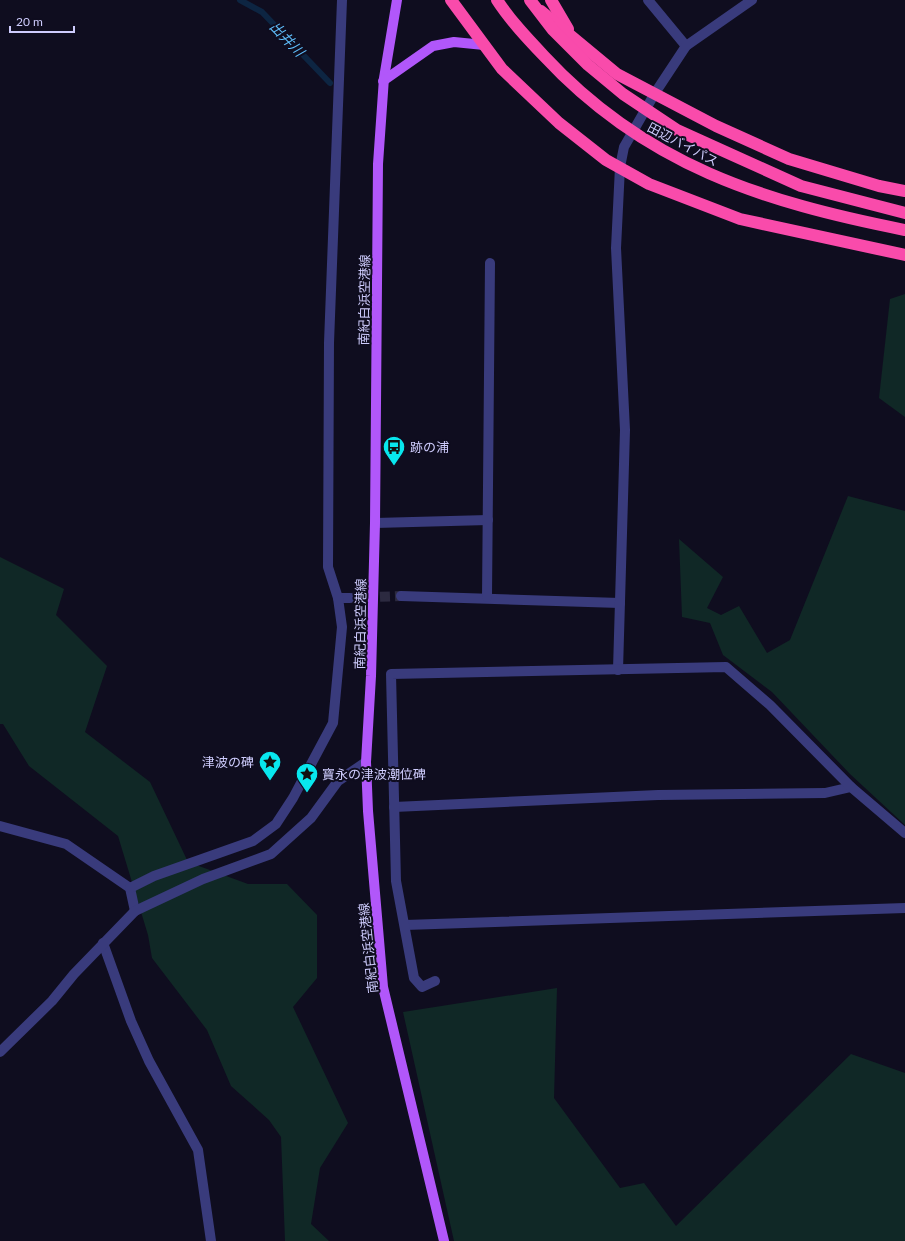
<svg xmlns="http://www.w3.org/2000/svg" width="905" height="1241" viewBox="0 0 905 1241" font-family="Lato,'Noto Sans JP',sans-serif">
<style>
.green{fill:#102826}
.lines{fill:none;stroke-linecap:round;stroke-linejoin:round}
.stream{stroke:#0d2542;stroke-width:6}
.minor-tunnel{stroke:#2c2a40;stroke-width:10;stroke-dasharray:10 5;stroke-linecap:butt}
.minor{stroke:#393b7c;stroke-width:10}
.major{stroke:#b157fa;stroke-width:10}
.highway{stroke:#f94bab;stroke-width:12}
.highway-bridge{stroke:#f94bab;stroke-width:12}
.labels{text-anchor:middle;stroke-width:4;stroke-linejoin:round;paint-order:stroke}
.street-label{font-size:13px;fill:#ceccfd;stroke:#0f0d1f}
.poi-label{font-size:13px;fill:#ceccfd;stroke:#0f0d1f;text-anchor:start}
.water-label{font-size:14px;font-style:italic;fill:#5ebdfa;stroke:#0f0d1f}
</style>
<rect width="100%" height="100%" fill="#0f0d1f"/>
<g class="green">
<polygon points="905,294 905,417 879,398 890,299"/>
<polygon points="848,496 905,511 905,825 850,774 772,692 723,655 710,623 682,617 679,539 723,577 707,608 721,615 739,606 767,653 790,640"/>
<polygon points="0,557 64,589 56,615 107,666 85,732 150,782 188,862 248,884 287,884 317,915 317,978 293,1007 348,1123 320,1168 311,1224 329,1241 285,1241 281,1137 269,1120 231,1086 207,1030 152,958 148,935 118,836 29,766 3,724 0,724"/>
<polygon points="557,988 554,1098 620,1188 644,1183 676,1226 851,1054 905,1073 905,1241 454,1241 403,1012"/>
</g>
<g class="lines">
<polyline class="stream" points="240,0 262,12 330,83"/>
<polyline class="minor-tunnel" points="350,598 401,596"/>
<g class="minor">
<polyline points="648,0 686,46"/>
<polyline points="375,523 488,520"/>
<polyline points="401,596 620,603"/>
<polyline points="487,597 490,263"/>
<polyline points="338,598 350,598"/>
<polyline points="618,670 625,430 616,248 620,167 624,147 655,93 686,46 752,0"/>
<polyline points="394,807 658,795 825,793 851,787"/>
<polyline points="0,826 66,844 130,888 135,911"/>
<polyline points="130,888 154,876 253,841 276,824 293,798 333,723 342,627 338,598 328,567 329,343 342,0"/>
<polyline points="405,925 905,908"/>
<polyline points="103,943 131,1021 149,1061 198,1150 211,1241"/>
<polyline points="435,981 422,987 414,978 396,881 391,674 726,667 770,705 851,787 905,833"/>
<polyline points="0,1052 52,1001 74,974 135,911 203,879 271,854 311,818 338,781 366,762"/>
</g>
<g class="major">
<polyline points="397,0 384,78 378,164 375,523 371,676 366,762 368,811 383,987 444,1241"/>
<polyline points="383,81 433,46 454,42 484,45"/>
</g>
<g class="highway">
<polyline points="451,0 502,69 559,123 606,160 649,184 740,219 905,255"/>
<polyline points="551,0 568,29"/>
<polyline points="541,11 617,74 716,126 789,159 879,186 905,191"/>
</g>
<g class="highway-bridge">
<path d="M497,0C510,20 527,38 544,56C645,165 763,202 905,230"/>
<polyline points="530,0 553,30 588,65 623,94 677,130 801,186 905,213"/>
</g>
</g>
<defs>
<g id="bus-pin" transform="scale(1.15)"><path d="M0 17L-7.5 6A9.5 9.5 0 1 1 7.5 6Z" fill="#08e7ee" stroke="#0f0d1f"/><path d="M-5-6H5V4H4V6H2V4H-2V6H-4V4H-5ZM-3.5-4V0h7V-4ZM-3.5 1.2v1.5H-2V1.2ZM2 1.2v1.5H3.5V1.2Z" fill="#111"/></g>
<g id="sight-pin" transform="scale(1.15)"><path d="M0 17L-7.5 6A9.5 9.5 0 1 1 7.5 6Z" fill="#08e7ee" stroke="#0f0d1f"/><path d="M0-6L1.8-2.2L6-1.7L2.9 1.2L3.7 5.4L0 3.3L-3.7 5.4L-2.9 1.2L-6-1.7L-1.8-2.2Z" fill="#111"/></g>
</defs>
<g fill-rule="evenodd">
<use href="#bus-pin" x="394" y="447"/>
<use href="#sight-pin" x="270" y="762"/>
<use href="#sight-pin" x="307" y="774"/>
</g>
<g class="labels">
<g class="street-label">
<text transform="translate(683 144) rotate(28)" y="5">田辺バイパス</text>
<text transform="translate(364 300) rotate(-89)" y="5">南紀白浜空港線</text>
<text transform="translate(360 624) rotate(-89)" y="5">南紀白浜空港線</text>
<text transform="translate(368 948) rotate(-96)" y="5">南紀白浜空港線</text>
</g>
<g class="poi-label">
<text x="410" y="452">跡の浦</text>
<text x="254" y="767" text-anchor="end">津波の碑</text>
<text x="322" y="779">寶永の津波潮位碑</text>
</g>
<g class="water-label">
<text transform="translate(287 39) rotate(46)" y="5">出井川</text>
</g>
</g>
<path d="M10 26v6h64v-6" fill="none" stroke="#ceccfd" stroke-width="2"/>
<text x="16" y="26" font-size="12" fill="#ceccfd" stroke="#0f0d1f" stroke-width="3" paint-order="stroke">20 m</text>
</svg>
